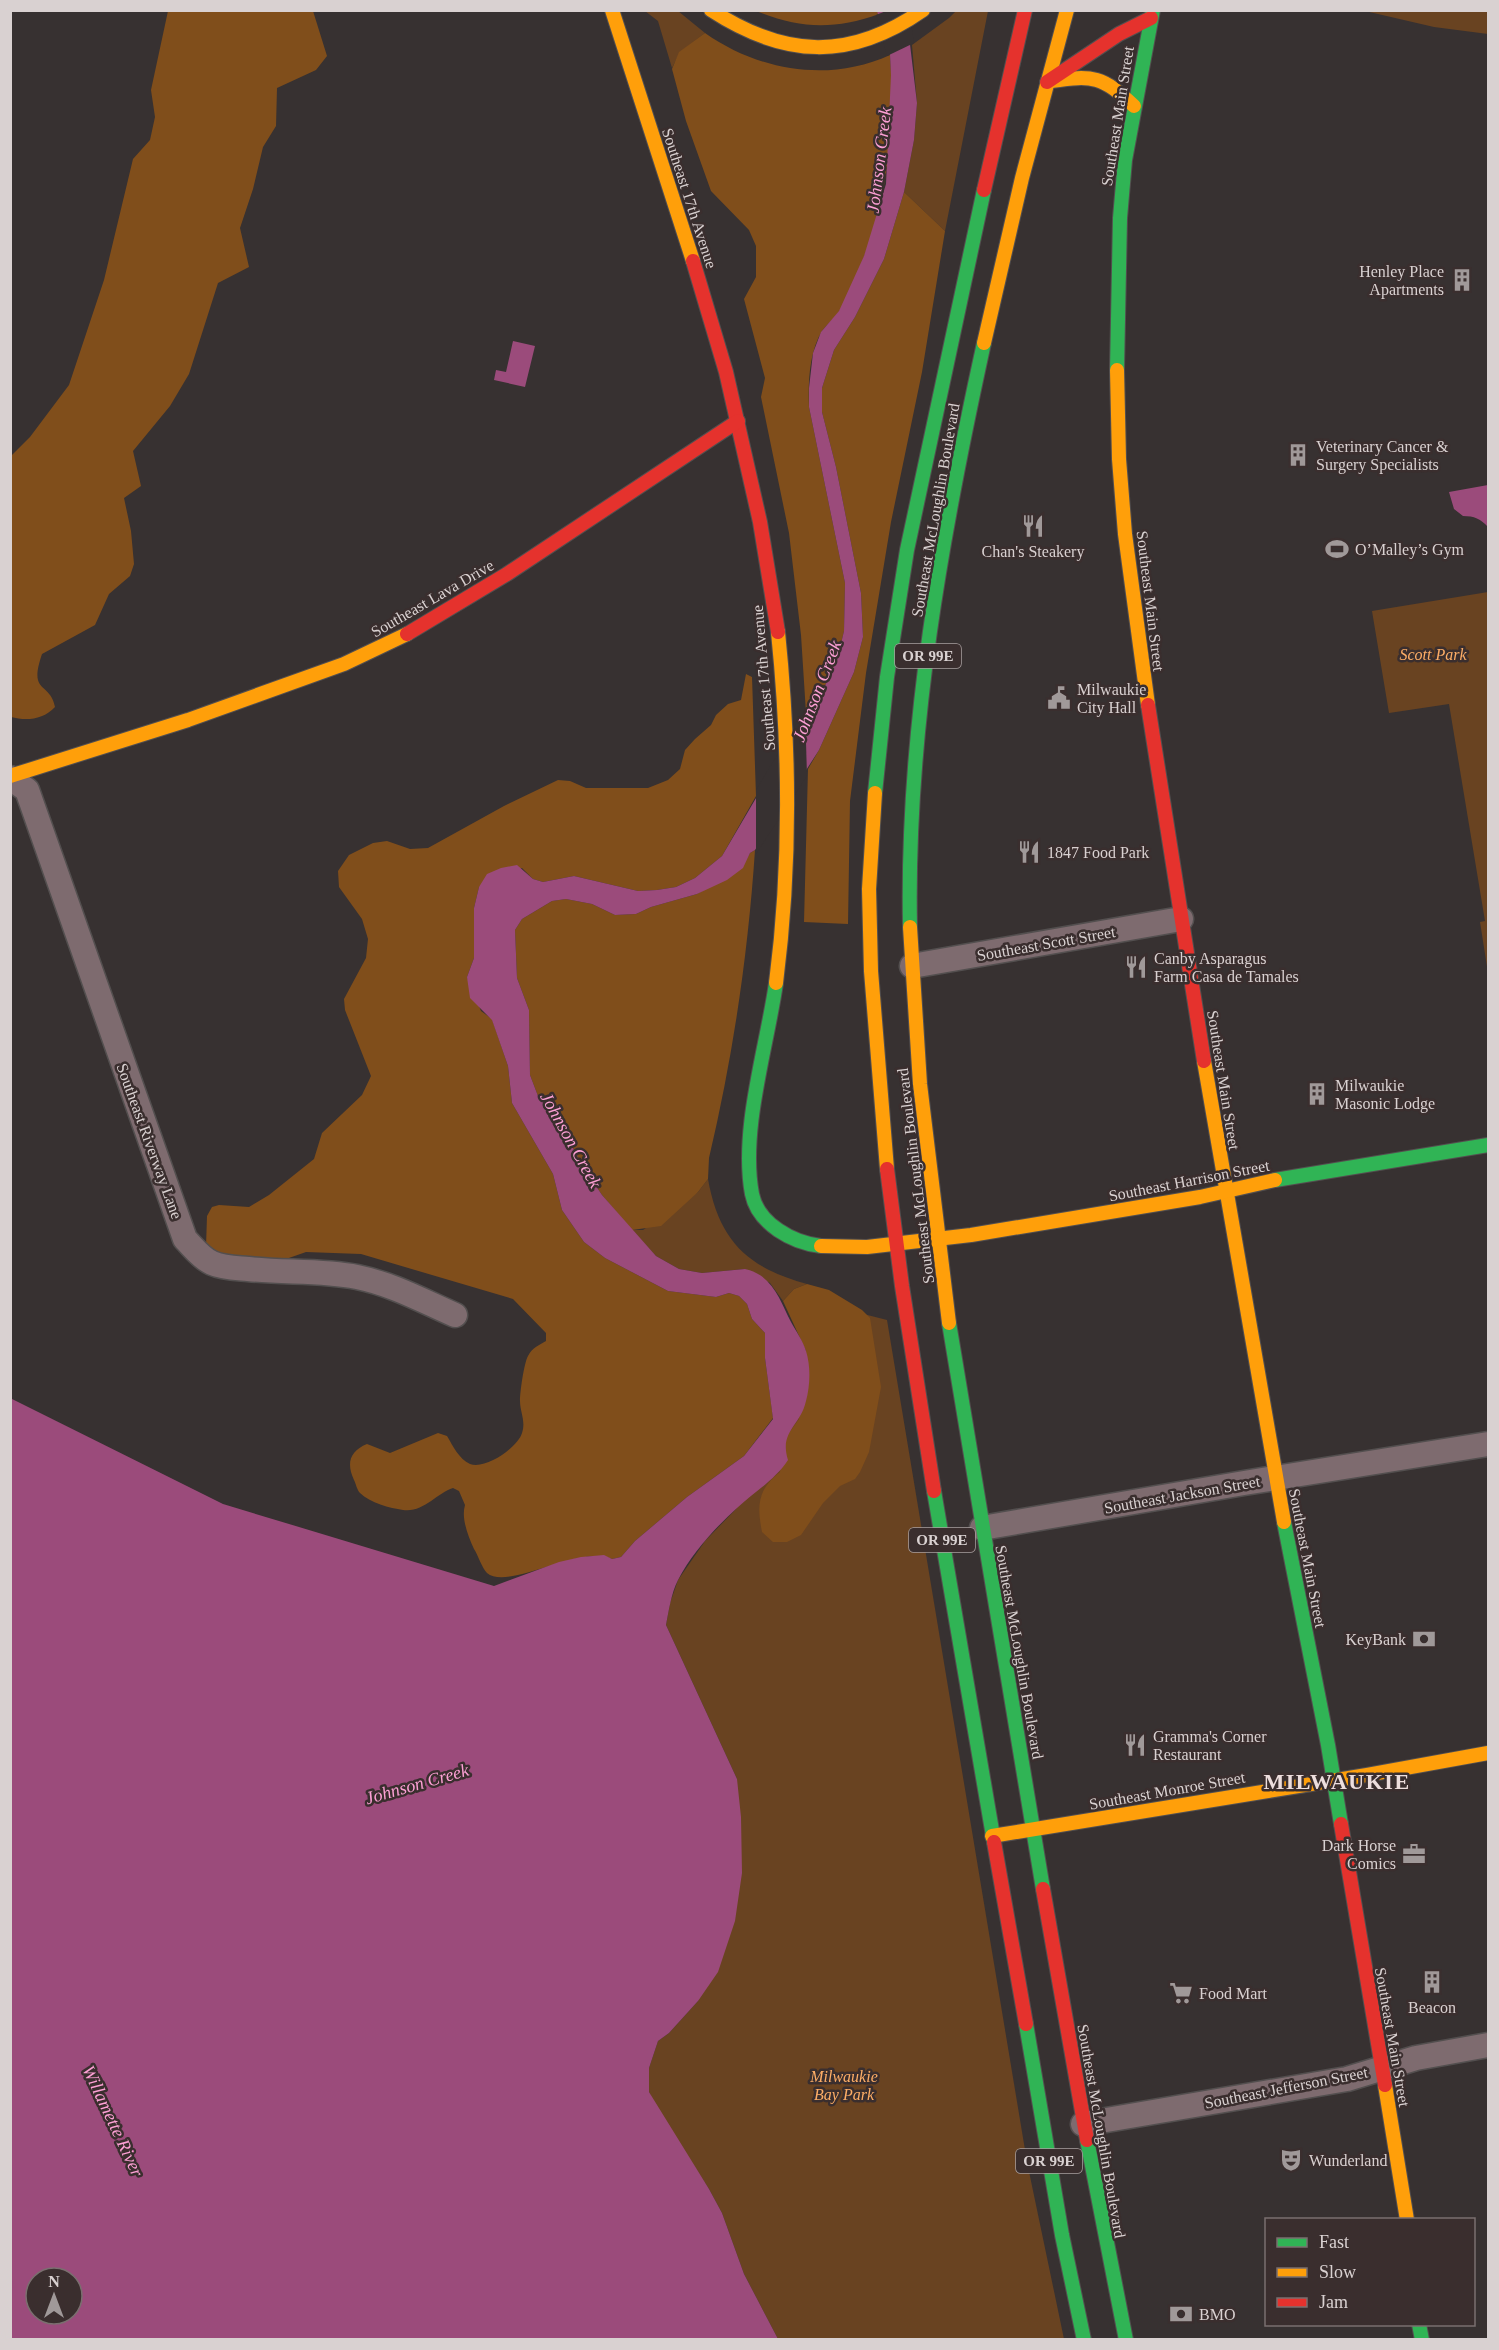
<svg xmlns="http://www.w3.org/2000/svg" width="1499" height="2350" viewBox="0 0 1499 2350" font-family="Georgia,serif">
<style>
.green{fill:#694321}
.forest{fill:#804e1b}
.water{fill:#9b4b7b;fill-rule:evenodd}
.pier{fill:#373131}
.lines{fill:none;stroke-linecap:round;stroke-linejoin:round}
.street-casing{stroke:#534f4f;stroke-width:27}
.fast-casing{stroke:#534f4f;stroke-width:16}
.slow-casing{stroke:#534f4f;stroke-width:16}
.jam-casing{stroke:#534f4f;stroke-width:16}
.street{stroke:#7e6b6f;stroke-width:24}
.fast{stroke:#30b455;stroke-width:14}
.slow{stroke:#ff9f0a;stroke-width:14}
.jam{stroke:#e5322d;stroke-width:14}
.labels{text-anchor:middle;stroke-width:5;stroke-linejoin:round;paint-order:stroke}
.shield{fill:#3a2e2e;stroke:#a9a0a0;stroke-width:1.5}
.shield-label{font-size:15px;font-weight:bold;fill:#d9d1d1}
.street-label{font-size:16px;fill:#d9d1d1;stroke:#3a2e2e}
.poi-label{font-size:16px;fill:#d9d1d1;stroke:#3a2e2e;text-anchor:start}
.park-label{font-size:16px;font-style:italic;fill:#fdad66;stroke:#3a2e2e}
.water-label{font-size:18px;font-style:italic;fill:#fda0d5;stroke:#3a2e2e}
.district-label{font-size:22px;font-weight:bold;letter-spacing:1.5px;fill:#eddedd;stroke:#3a2e2e}
</style>
<rect width="100%" height="100%" fill="#373131"/>
<g class="green">
<polygon points="645,11 678,11 705,33 680,52 672,68 658,21"/>
<polygon points="956,11 988,11 945,231 904,192 914,140 917,103 912,45 949,18"/>
<polygon points="1365,11 1488,11 1488,34 1434,27"/>
<polygon points="1488,592 1488,973 1480,922 1485,921 1449,704 1389,713 1372,611"/>
<path d="M708,1179C719,1241 748,1268 807,1284L794,1289L783,1301L770,1283L745,1269L702,1273L679,1269L656,1256L632,1230H643L698,1192Z"/>
<polygon points="832,1306 887,1320 1027,2162 1064,2339 778,2339 744,2274 722,2213 709,2189 657,2109 649,2092 649,2068 658,2041 669,2033 698,2001 737,1779 666,1625 670,1603 678,1580 705,1541 736,1509"/>
</g>
<g class="forest">
<path d="M877,10L879,14C834,30 800,29 756,11Z"/>
<path d="M168,11H313L327,56L316,70L277,88L276,126L263,147L253,189L240,228L249,267L218,283L189,374L170,406L133,451L141,486L124,498L131,531L134,564L130,576L109,594L95,625L42,654C28,695 50,681 55,707C43,720 26,721 11,717V456L30,437L69,385L104,280L133,159L150,140L155,117L151,90Z"/>
<path d="M705,33C759,71 829,83 890,55C895,122 889,193 864,257C857,274 850,295 840,310C835,318 827,324 822,331C809,352 808,383 809,407L845,583L844,631L838,656L824,688L806,713L801,635L789,533L761,397L765,378L744,299L756,277V246L749,230L711,191L686,121L672,69L679,52Z"/>
<polygon points="904,192 945,231 922,372 891,522 866,673 850,801 848,924 804,922 808,769 819,750 854,672 863,637 861,593 836,467 822,412 822,388 834,350 855,317 884,259"/>
<path d="M746,674L752,677L756,796L722,856L695,878L676,887L657,890L638,891L574,876L543,882L533,879L522,868L479,887L474,908V958L467,977L481,1011L492,1019L508,1066L512,1103L553,1174L562,1210L584,1242L605,1258L668,1291L716,1297L729,1293L739,1296L747,1304L752,1319L765,1333V1358L773,1418L744,1456L687,1497L635,1541L621,1557L612,1559C582,1544 508,1591 487,1573C482,1568 478,1555 474,1549C468,1536 461,1518 465,1505L459,1491L453,1488C437,1493 423,1513 403,1510C390,1508 370,1503 360,1493C357,1490 356,1484 354,1480C346,1463 350,1451 367,1444L390,1453L438,1433L447,1436C453,1446 459,1459 470,1464C486,1470 518,1447 522,1433C526,1421 520,1412 520,1401C520,1392 524,1363 528,1356C532,1348 539,1345 546,1341V1333L513,1299L361,1254L306,1252L286,1259L235,1256L218,1253L206,1247L207,1216L212,1207L219,1205L249,1207L269,1195L314,1159L322,1133L362,1095L371,1076L345,1010L344,999L366,958L368,939L362,919L339,887L338,871L349,855L373,843L387,841L410,849L428,848L504,806L558,780L570,781L586,788H648L668,780L680,769L685,750L695,739L711,725L716,715L728,704L741,700Z"/>
<path d="M755,850C748,955 733,1056 709,1158L708,1179L698,1192L661,1226L632,1230L602,1195L582,1165L553,1111L538,1096L530,1075L529,1010L517,978L515,930L522,919L552,901L566,899L592,904L615,915L636,914L651,907L697,894L742,868L750,853Z"/>
<path d="M807,1284L829,1290L862,1310L870,1318L881,1387L869,1452L860,1472L855,1479L840,1486L823,1503L801,1535L787,1542H773L762,1532C757,1506 757,1490 780,1472L786,1437L799,1419L806,1351L783,1301L794,1289Z"/>
</g>
<g class="water">
<path d="M877,11H906L917,103L914,140L904,192L884,259L855,317L834,350L822,388V412L836,467L861,593L863,637L854,672L819,750L755,850L750,853L743,868L727,880L697,894L651,907L636,914L615,915L592,904L566,899L552,901L522,919L515,930L517,978L529,1010L530,1075L538,1096L553,1111L582,1165L602,1195L656,1256L679,1269L702,1273L745,1269C773,1275 780,1301 791,1322C796,1331 803,1341 806,1351C811,1367 810,1386 806,1401C800,1427 779,1431 788,1460C775,1480 754,1492 737,1508C715,1528 692,1553 678,1580C671,1594 669,1610 666,1625L737,1779L741,1817L742,1873L735,1921L718,1972L698,2001L669,2033L658,2041L649,2068V2092L709,2189L722,2213L744,2274L778,2339H11L10,1398L223,1504L494,1586L559,1562L581,1557L604,1555L612,1559L621,1557L635,1541L687,1497L744,1456L773,1419L765,1358V1333L752,1319L747,1304L739,1296L729,1293L716,1297L668,1291L605,1258L584,1242L562,1210L553,1174L512,1103L508,1066L492,1020L470,998L467,977L474,958V908L479,887L487,874L501,868L517,865L533,879L543,882L574,876L638,891L657,890L676,887L695,878L722,856L806,713L824,688L838,656L844,631L845,583L809,407V388L813,353L821,332L839,311L864,256L886,184L891,75L890,55ZM36,2278H72V2314H36Z"/>
<polygon points="513,341 535,346 525,387 494,380 496,370 506,372"/>
<path d="M1488,485V527C1481,519 1474,516 1463,516L1454,509L1449,492Z"/>
</g>
<g class="pier">
<polygon points="909,10 914,43 887,56 876,15 886,11"/>
<polygon points="805,709 807,776 756,854 756,790"/>
</g>
<g class="lines">
<g class="street-casing">
<g id="street">
<path d="M10,778L27,790L185,1239C193,1247 201,1258 212,1263C223,1268 237,1268 248,1269C285,1273 321,1270 357,1277C392,1284 423,1301 455,1315"/>
<polyline points="912,966 1181,919"/>
<polyline points="982,1528 1244,1483 1488,1444"/>
<polyline points="1083,2124 1347,2079 1416,2058 1488,2045"/>
</g>
</g>
<g class="fast-casing">
<g id="fast">
<polyline points="1117,370 1120,218 1125,160 1153,10"/>
<polyline points="875,793 887,677 907,550 984,190"/>
<path d="M910,927C906,731 942,534 984,343"/>
<path d="M776,983C767,1047 740,1130 752,1194C758,1224 793,1243 821,1246"/>
<polyline points="1275,1180 1488,1145"/>
<polyline points="949,1323 1043,1889"/>
<polyline points="934,1491 994,1842"/>
<polyline points="1284,1522 1328,1745 1341,1824"/>
<polyline points="1026,2024 1062,2235 1084,2340"/>
<polyline points="1087,2140 1126,2340"/>
<polyline points="1419,2324 1422,2340"/>
</g>
</g>
<g class="slow-casing">
<g id="slow">
<polyline points="612,10 693,261"/>
<path d="M711,10C785,58 850,61 923,10"/>
<path d="M1051,81C1094,75 1102,76 1134,106"/>
<polyline points="984,343 1022,178 1067,10"/>
<polyline points="1117,370 1119,459 1125,534 1148,705"/>
<polyline points="10,776 188,720 344,664 407,634"/>
<polyline points="875,793 869,889 871,971 887,1169"/>
<polyline points="910,927 920,1084 949,1323"/>
<path d="M776,983C791,866 790,749 778,632"/>
<polyline points="1204,1061 1284,1522"/>
<polyline points="821,1246 867,1247 971,1235 1200,1197 1275,1180"/>
<polyline points="992,1836 1367,1775 1488,1753"/>
<polyline points="1385,2085 1407,2220"/>
</g>
</g>
<g class="jam-casing">
<g id="jam">
<polyline points="1047,82 1119,34 1151,18"/>
<polyline points="984,190 1025,10"/>
<polyline points="693,261 726,372 760,522 778,632"/>
<polyline points="407,634 507,574 738,421"/>
<polyline points="1148,705 1204,1061"/>
<polyline points="887,1169 902,1286 934,1491"/>
<polyline points="1341,1824 1385,2085"/>
<polyline points="994,1842 1026,2024"/>
<polyline points="1043,1889 1087,2140"/>
</g>
</g>
<use href="#street" class="street"/>
<use href="#fast" class="fast"/>
<use href="#slow" class="slow"/>
<use href="#jam" class="jam"/>
</g>
<defs>
<g id="building-bare" transform="scale(1.8)"><path d="M-4-6H4V6H1V3H-1V6H-4ZM-2.5-4.3h1.7v1.8h-1.7ZM.8-4.3h1.7v1.8H.8ZM-2.5-1h1.7V.8h-1.7ZM.8-1h1.7V.8H.8Z" fill="#a09999" stroke="#3a2e2e" stroke-width="2.5" paint-order="stroke"/></g>
<g id="restaurant-bare" transform="scale(1.8)"><path d="M-5-6h1v4h1v-4h1v4h1v-4h1v5L-1.5 .5V6h-2V.5L-5-1ZM5-6V6H3V1.5H1.5Q1.5-4 5-6Z" fill="#a09999" stroke="#3a2e2e" stroke-width="2.5" paint-order="stroke"/></g>
<g id="stadium-bare" transform="scale(1.8)"><path d="M0-5a6.5 5 0 1 0 0 10a6.5 5 0 1 0 0-10ZM-3.5-1.8h7v3.6h-7Z" fill="#a09999" stroke="#3a2e2e" stroke-width="2.5" paint-order="stroke"/></g>
<g id="civic-bare" transform="scale(1.8)"><path d="M-.6-6.5H3V-4.5H.6V-3L4-1V1h2V6H-6V1h2V-1L-.6-3ZM-1.2 2.5V6h2.4V2.5Z" fill="#a09999" stroke="#3a2e2e" stroke-width="2.5" paint-order="stroke"/></g>
<g id="bank-bare" transform="scale(1.8)"><path d="M-6-4H6V4H-6ZM0-2.3a2.3 2.3 0 1 0 0 4.6a2.3 2.3 0 1 0 0-4.6Z" fill="#a09999" stroke="#3a2e2e" stroke-width="2.5" paint-order="stroke"/></g>
<g id="office-bare" transform="scale(1.8)"><path d="M-6-3h4V-5.5h4V-3h4V5H-6ZM-1-4.5V-3h2v-1.5ZM-6 0V1H6V0Z" fill="#a09999" stroke="#3a2e2e" stroke-width="2.5" paint-order="stroke"/></g>
<g id="supermarket-bare" transform="scale(1.8)"><path d="M-6-5.5h2.5l.6 2H6L4.5 2H-2.5L-4.4-4H-6ZM-1.5 3.2a1.3 1.3 0 1 0 .1 0ZM3 3.2a1.3 1.3 0 1 0 .1 0Z" fill="#a09999" stroke="#3a2e2e" stroke-width="2.5" paint-order="stroke"/></g>
<g id="theatre-bare" transform="scale(1.8)"><path d="M-5-5.5Q0-4 5-5.5V0Q5 5 0 6Q-5 5-5 0ZM-3.3-2.5H-1v1.5H-3.3ZM1-2.5H3.3v1.5H1ZM-2.8 1Q0 5.5 2.8 1Z" fill="#a09999" stroke="#3a2e2e" stroke-width="2.5" paint-order="stroke"/></g>
</defs>
<g fill-rule="evenodd">
<use href="#building-bare" x="1462" y="280"/>
<use href="#building-bare" x="1298" y="455"/>
<use href="#restaurant-bare" x="1033" y="526"/>
<use href="#stadium-bare" x="1337" y="549"/>
<use href="#civic-bare" x="1059" y="698"/>
<use href="#restaurant-bare" x="1029" y="852"/>
<use href="#restaurant-bare" x="1136" y="967"/>
<use href="#building-bare" x="1317" y="1094"/>
<use href="#bank-bare" x="1424" y="1639"/>
<use href="#restaurant-bare" x="1135" y="1745"/>
<use href="#office-bare" x="1414" y="1854"/>
<use href="#building-bare" x="1432" y="1982"/>
<use href="#supermarket-bare" x="1181" y="1993"/>
<use href="#theatre-bare" x="1291" y="2160"/>
<use href="#bank-bare" x="1181" y="2314"/>
</g>
<g class="labels">
<g class="shield">
<rect x="895" y="644" width="66" height="24" rx="4.5"/>
<rect x="909" y="1528" width="66" height="24" rx="4.5"/>
<rect x="1016" y="2149" width="66" height="24" rx="4.5"/>
</g>
<g class="shield-label">
<text x="928" y="661">OR 99E</text>
<text x="942" y="1545">OR 99E</text>
<text x="1049" y="2166">OR 99E</text>
</g>
<g class="street-label">
<text transform="translate(1117 116) rotate(-81)" y="6">Southeast Main Street</text>
<text transform="translate(690 198) rotate(72)" y="6">Southeast 17th Avenue</text>
<text transform="translate(935 510) rotate(-80)" y="6">Southeast McLoughlin Boulevard</text>
<text transform="translate(432 598) rotate(-30)" y="6">Southeast Lava Drive</text>
<text transform="translate(1151 601) rotate(83)" y="6">Southeast Main Street</text>
<text transform="translate(763 678) rotate(-95)" y="6">Southeast 17th Avenue</text>
<text transform="translate(1046 943) rotate(-10)" y="6">Southeast Scott Street</text>
<text transform="translate(1224 1080) rotate(81)" y="6">Southeast Main Street</text>
<text transform="translate(150 1141) rotate(70)" y="6">Southeast Riverway Lane</text>
<text transform="translate(915 1176) rotate(-97)" y="6">Southeast McLoughlin Boulevard</text>
<text transform="translate(1189 1180) rotate(-11)" y="6">Southeast Harrison Street</text>
<text transform="translate(1182 1494) rotate(-10)" y="6">Southeast Jackson Street</text>
<text transform="translate(1308 1558) rotate(79)" y="6">Southeast Main Street</text>
<text transform="translate(1020 1652) rotate(80)" y="6">Southeast McLoughlin Boulevard</text>
<text transform="translate(1167 1790) rotate(-10)" y="6">Southeast Monroe Street</text>
<text transform="translate(1393 2037) rotate(80)" y="6">Southeast Main Street</text>
<text transform="translate(1286 2087) rotate(-11)" y="6">Southeast Jefferson Street</text>
<text transform="translate(1102 2131) rotate(80)" y="6">Southeast McLoughlin Boulevard</text>
</g>
<g class="poi-label">
<text x="1444" y="277" text-anchor="end">Henley Place<tspan x="1444" dy="18">Apartments</tspan></text>
<text x="1316" y="452">Veterinary Cancer &amp;<tspan x="1316" dy="18">Surgery Specialists</tspan></text>
<text x="1355" y="555">O’Malley’s Gym</text>
<text x="1033" y="557" text-anchor="middle">Chan's Steakery</text>
<text x="1077" y="695">Milwaukie<tspan x="1077" dy="18">City Hall</tspan></text>
<text x="1047" y="858">1847 Food Park</text>
<text x="1154" y="964">Canby Asparagus<tspan x="1154" dy="18">Farm Casa de Tamales</tspan></text>
<text x="1335" y="1091">Milwaukie<tspan x="1335" dy="18">Masonic Lodge</tspan></text>
<text x="1406" y="1645" text-anchor="end">KeyBank</text>
<text x="1153" y="1742">Gramma's Corner<tspan x="1153" dy="18">Restaurant</tspan></text>
<text x="1396" y="1851" text-anchor="end">Dark Horse<tspan x="1396" dy="18">Comics</tspan></text>
<text x="1199" y="1999">Food Mart</text>
<text x="1432" y="2013" text-anchor="middle">Beacon</text>
<text x="1309" y="2166">Wunderland</text>
<text x="1199" y="2320">BMO</text>
</g>
<g class="park-label">
<text x="1433" y="660">Scott Park</text>
<text x="844" y="2082">Milwaukie<tspan x="844" dy="18">Bay Park</tspan></text>
</g>
<g class="water-label">
<text transform="translate(879 160) rotate(-83)" y="6">Johnson Creek</text>
<text transform="translate(817 691) rotate(-69)" y="6">Johnson Creek</text>
<text transform="translate(571 1140) rotate(61)" y="6">Johnson Creek</text>
<text transform="translate(417 1784) rotate(-16)" y="6">Johnson Creek</text>
<text transform="translate(113 2121) rotate(65)" y="6">Willamette River</text>
</g>
<g class="district-label">
<text x="1337" y="1789">MILWAUKIE</text>
</g>
</g>
<rect width="1499" height="2350" fill="none" stroke="#d9d1d1" stroke-width="24"/>
<rect x="1265" y="2218" width="210" height="108" fill="#3a2e2e" stroke="#7a6f6f" stroke-width="1.5"/>
<rect x="1277" y="2238" width="30" height="9" fill="#30b455" stroke="#7a6f6f" stroke-width="1.5"/>
<text x="1319" y="2248" font-size="18" fill="#d9d1d1">Fast</text>
<rect x="1277" y="2268" width="30" height="9" fill="#ff9f0a" stroke="#7a6f6f" stroke-width="1.5"/>
<text x="1319" y="2278" font-size="18" fill="#d9d1d1">Slow</text>
<rect x="1277" y="2298" width="30" height="9" fill="#e5322d" stroke="#7a6f6f" stroke-width="1.5"/>
<text x="1319" y="2308" font-size="18" fill="#d9d1d1">Jam</text>
<g transform="translate(54 2296)"><circle r="28" fill="#3a2e2e" stroke="#7a6f6f" stroke-width="1.5"/>
<path d="M0-4.5L10 22L0 15L-10 22Z" fill="#a09999"/>
<text y="-9" font-size="16" font-weight="bold" text-anchor="middle" fill="#d9d1d1">N</text>
</g>
</svg>
